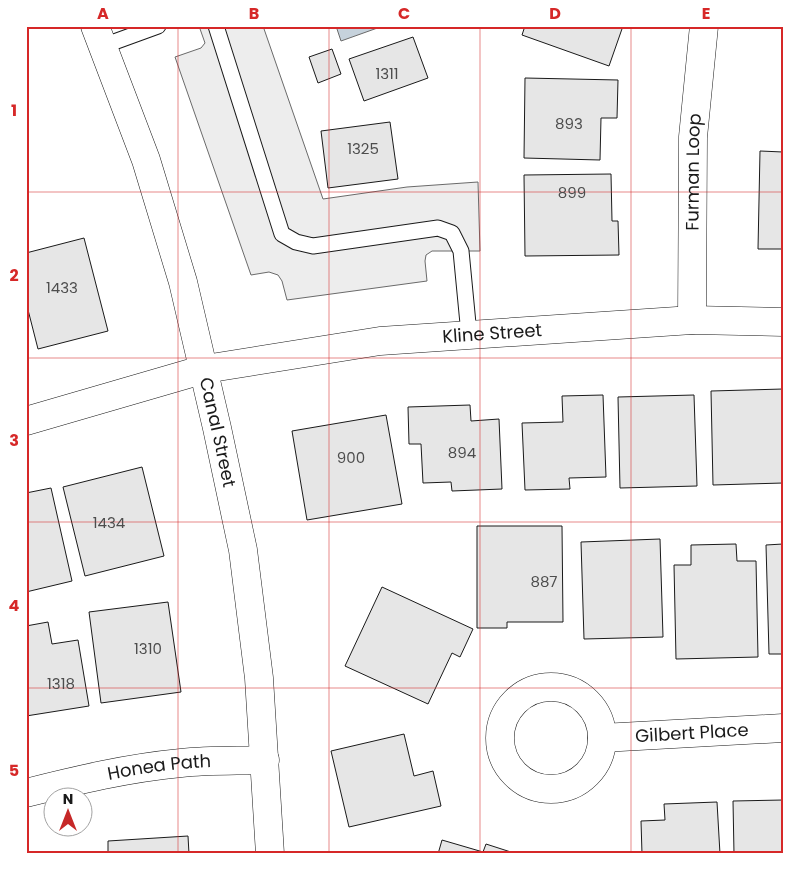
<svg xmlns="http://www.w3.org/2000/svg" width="809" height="880" viewBox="0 0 809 880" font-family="Poppins,sans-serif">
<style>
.parking{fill:#ededed;stroke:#6a6a6a}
.water{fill:#c6d2dc;stroke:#6a6a6a}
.building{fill:#e6e6e6;stroke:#1a1a1a}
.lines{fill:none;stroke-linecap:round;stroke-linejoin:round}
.service-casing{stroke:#1a1a1a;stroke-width:17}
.minor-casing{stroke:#1a1a1a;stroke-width:29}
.tertiary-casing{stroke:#1a1a1a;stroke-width:29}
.service{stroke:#fff;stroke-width:15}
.minor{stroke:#fff;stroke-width:28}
.tertiary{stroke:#fff;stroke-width:28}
.grid{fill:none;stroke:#d62828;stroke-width:1;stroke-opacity:0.55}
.labels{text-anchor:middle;stroke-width:4;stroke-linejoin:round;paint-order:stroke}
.number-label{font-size:15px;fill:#4d4d4d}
.street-label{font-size:18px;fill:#1a1a1a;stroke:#fff}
.neatline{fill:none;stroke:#d62828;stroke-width:2}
.grid-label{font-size:16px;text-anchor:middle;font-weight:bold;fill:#d62828}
</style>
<rect width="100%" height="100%" fill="#fff"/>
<polygon class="parking" points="199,26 263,26 323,199 407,187 478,182 480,251 432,251 426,255 425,261 427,281 287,300 282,281 278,275 269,272 251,275 175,57 201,48 205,43"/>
<polygon class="water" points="336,26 383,26 341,41"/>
<g class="building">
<polygon points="525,26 623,26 609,66 522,35"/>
<polygon points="413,37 428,78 364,101 349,59"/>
<polygon points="332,49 341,74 318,83 309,57"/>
<polygon points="525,78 618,80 617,118 601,118 600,160 524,158"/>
<polygon points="390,122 398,179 328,188 321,131"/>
<polygon points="760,151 783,152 783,249 758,249"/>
<polygon points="611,174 612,221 618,221 619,255 525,256 524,175"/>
<polygon points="84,238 108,331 38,349 26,302 26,253"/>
<polygon points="783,389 783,483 713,485 711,391"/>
<polygon points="603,395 606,477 569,478 570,489 525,490 522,423 563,422 562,396"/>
<polygon points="694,395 697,486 620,488 618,397"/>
<polygon points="470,405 471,421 499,419 502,489 452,491 451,482 423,483 421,444 409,444 408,407"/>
<polygon points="386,415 402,504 307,520 292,431"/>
<polygon points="142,467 164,556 85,576 63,487"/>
<polygon points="51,488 72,581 26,592 26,493"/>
<polygon points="477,526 562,526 563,622 507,622 507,628 477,628"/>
<polygon points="660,539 663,637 584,639 581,542"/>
<polygon points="736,544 737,561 756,561 758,657 676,659 674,565 691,565 691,545"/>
<polygon points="783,544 783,654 769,654 766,545"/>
<polygon points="382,587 473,629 460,657 452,653 428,704 345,666"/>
<polygon points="168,602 181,692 101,703 89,612"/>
<polygon points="48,622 52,644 78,640 89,706 26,716 26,626"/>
<polygon points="404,734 414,776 433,771 441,806 349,827 331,751"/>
<polygon points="783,800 783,854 734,854 733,801"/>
<polygon points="717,802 720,854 642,854 641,821 665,820 664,804"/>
<polygon points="188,836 189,854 108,854 108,841"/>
<polygon points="442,840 483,852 486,844 517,854 438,854"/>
</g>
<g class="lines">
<g class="service-casing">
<g id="service">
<polyline points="216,26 282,234 296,242 313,246 438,228 452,233 461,251 469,334"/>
<polyline points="103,46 158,26"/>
</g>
</g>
<g class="minor-casing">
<g id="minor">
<path id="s1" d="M692,320L693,137L704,26"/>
<path id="s2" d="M26,421L205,369L380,341L692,320L783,322"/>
<circle cx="551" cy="738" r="51"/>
<path id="s3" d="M602,738L783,728"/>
<path id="s4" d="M26,793C77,780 128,768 181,763C208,760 237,761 265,760"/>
</g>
</g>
<g class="tertiary-casing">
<g id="tertiary">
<path id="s5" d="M95,26L146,160L183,282L217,428L243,550L259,678L270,854"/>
</g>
</g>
<use href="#service" class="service"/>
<use href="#minor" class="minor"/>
<use href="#tertiary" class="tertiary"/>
</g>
<path class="grid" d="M178,26V854M329,26V854M480,26V854M631,26V854M26,192H783M26,358H783M26,522H783M26,688H783"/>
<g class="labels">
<g class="number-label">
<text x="387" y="79">1311</text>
<text x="569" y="129">893</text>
<text x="363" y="154">1325</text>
<text x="572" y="198">899</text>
<text x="62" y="293">1433</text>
<text x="462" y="458">894</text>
<text x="351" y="463">900</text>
<text x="109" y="528">1434</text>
<text x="544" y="587">887</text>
<text x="148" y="654">1310</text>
<text x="61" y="689">1318</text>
</g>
<g class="street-label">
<text dy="6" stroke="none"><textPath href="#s1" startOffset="148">Furman Loop</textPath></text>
<text dy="6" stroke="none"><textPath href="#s2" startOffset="476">Kline Street</textPath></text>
<text dy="6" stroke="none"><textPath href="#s5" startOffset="425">Canal Street</textPath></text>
<text dy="6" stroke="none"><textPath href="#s3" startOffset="90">Gilbert Place</textPath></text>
<text dy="6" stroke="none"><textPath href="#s4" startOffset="136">Honea Path</textPath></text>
</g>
</g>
<rect width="809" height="880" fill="none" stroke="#ffffff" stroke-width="55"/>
<g transform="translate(68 812)"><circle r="24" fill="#ffffff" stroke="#a3a3a3"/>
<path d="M0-4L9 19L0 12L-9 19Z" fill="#c62828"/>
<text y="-8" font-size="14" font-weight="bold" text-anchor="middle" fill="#1a1a1a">N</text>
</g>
<rect x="28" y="28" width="754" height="824" class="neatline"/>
<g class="grid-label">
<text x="103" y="19">A</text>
<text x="254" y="19">B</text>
<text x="404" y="19">C</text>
<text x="555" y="19">D</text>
<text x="706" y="19">E</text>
<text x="14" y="116">1</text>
<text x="14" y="281">2</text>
<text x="14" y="446">3</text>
<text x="14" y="611">4</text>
<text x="14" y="776">5</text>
</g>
</svg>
